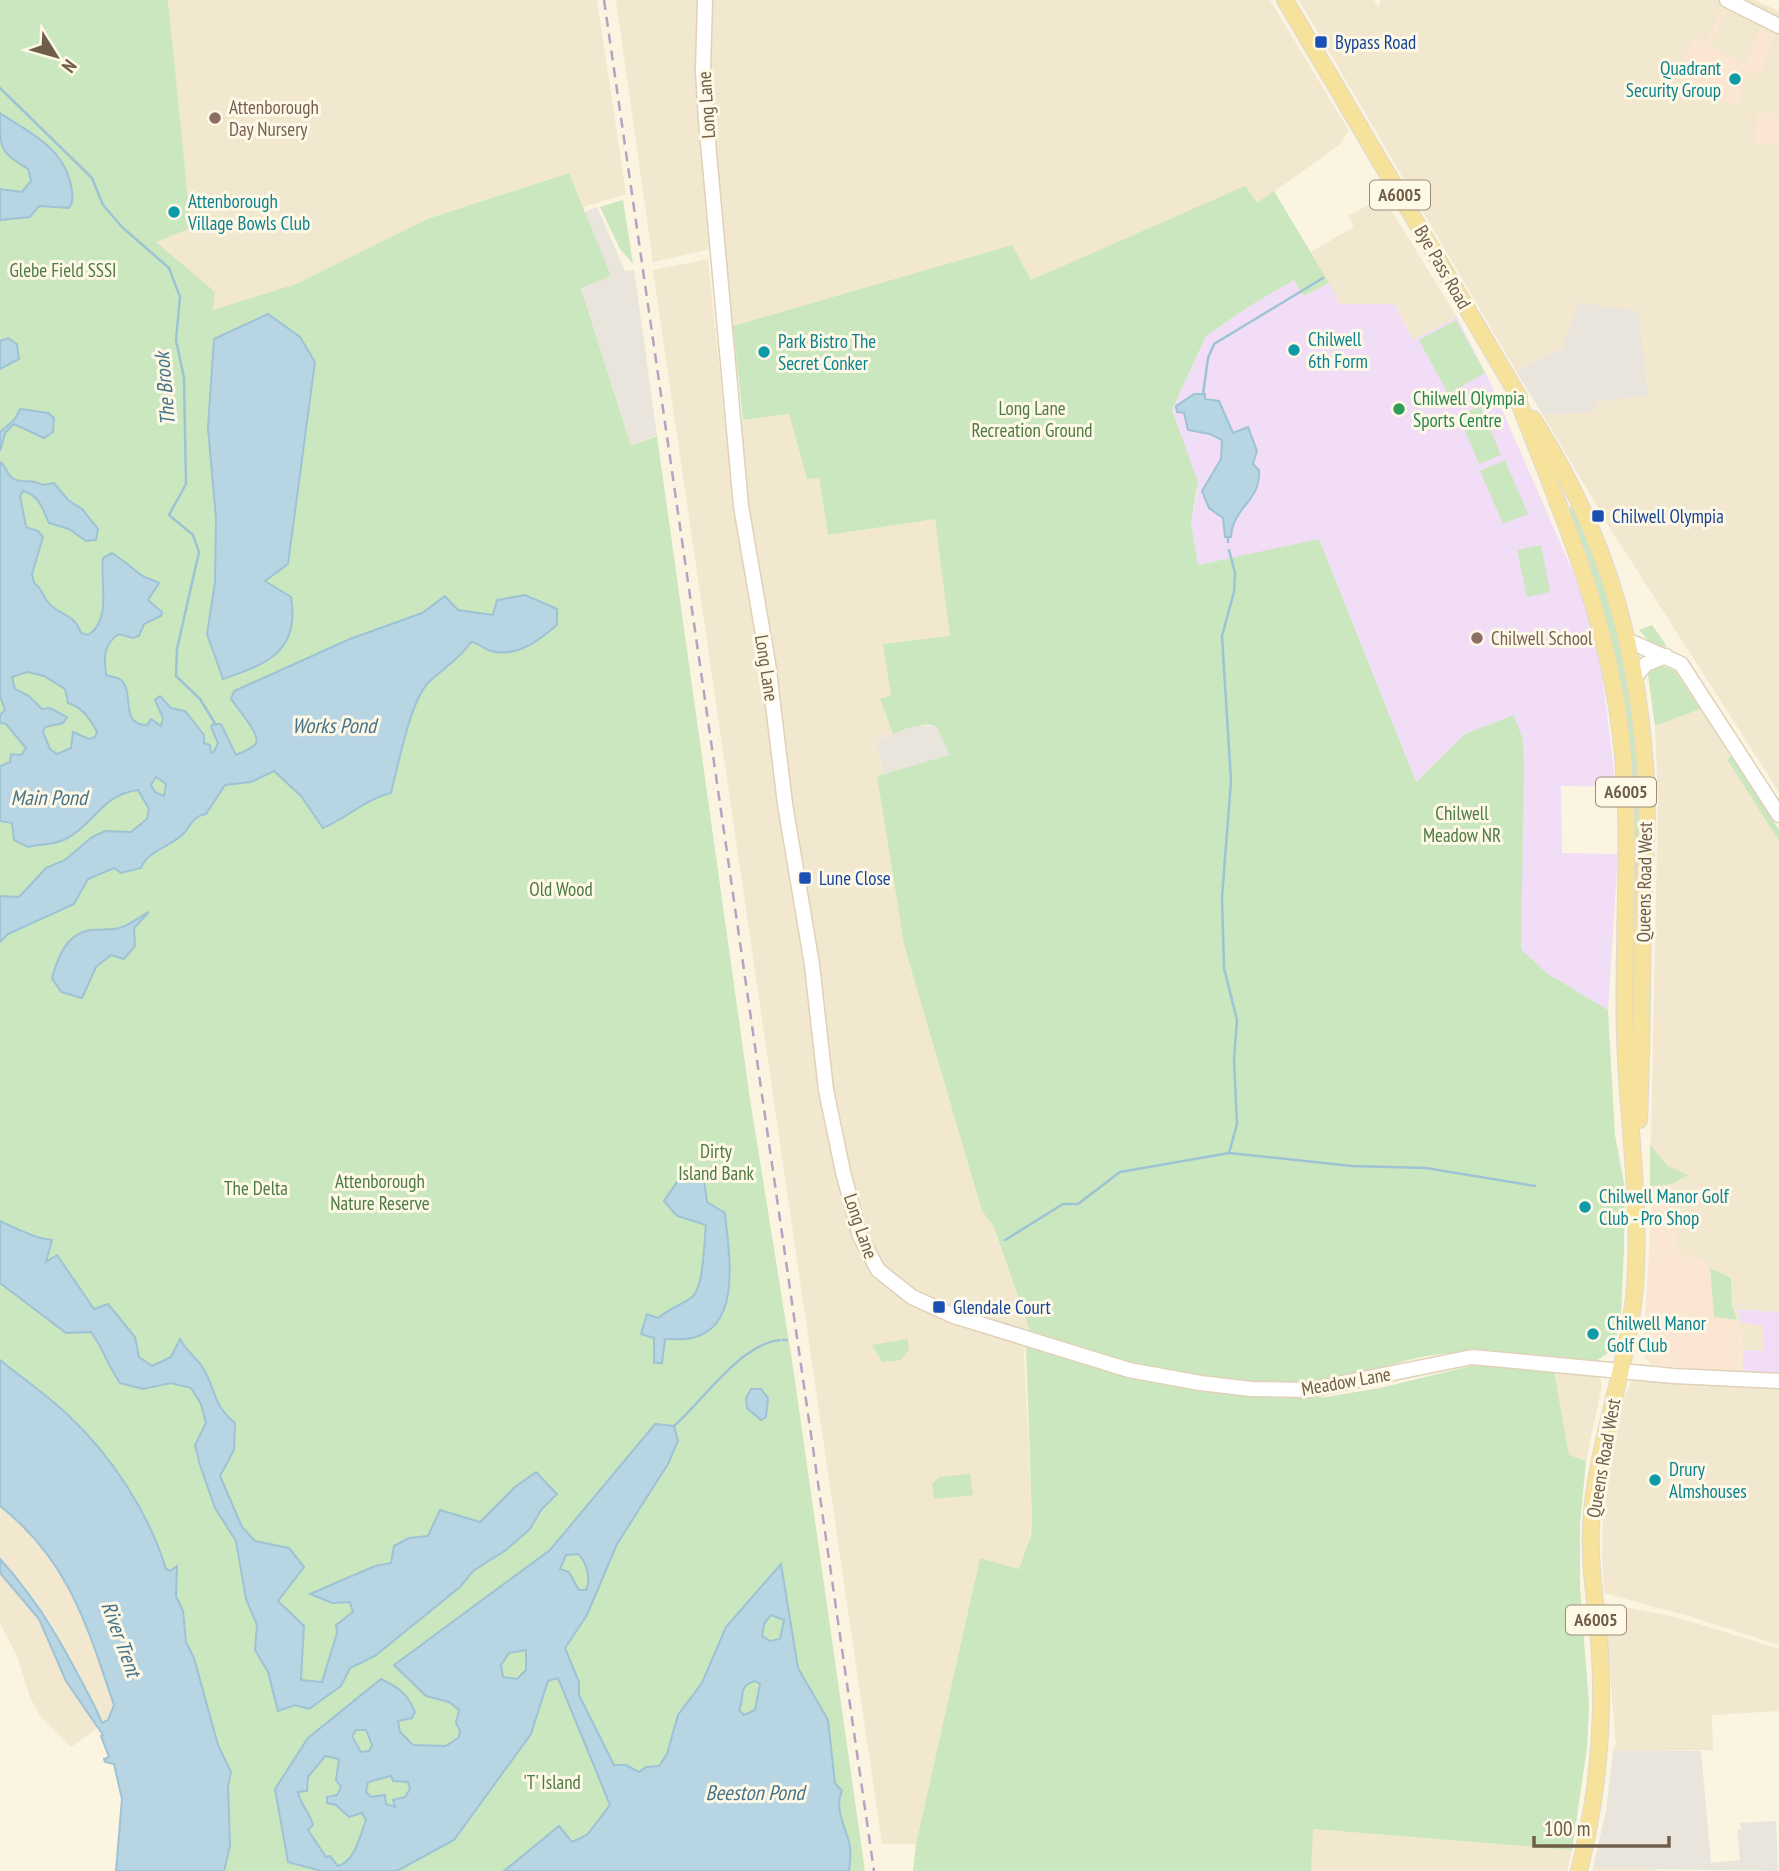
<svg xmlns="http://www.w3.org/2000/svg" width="1779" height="1871" viewBox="0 0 1779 1871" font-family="'PT Sans Narrow',sans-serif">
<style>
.residential{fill:#f2e7cf}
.commercial{fill:#fbe6d4}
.industrial{fill:#e9e4dc}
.education{fill:#f1def6}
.green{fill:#cae7c0}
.water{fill:#b7d5e2;stroke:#9dc3d4;stroke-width:2;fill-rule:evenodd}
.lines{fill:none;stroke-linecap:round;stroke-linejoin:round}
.stream{stroke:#9dc3d4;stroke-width:2.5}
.secondary-casing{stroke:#e0d1b8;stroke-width:17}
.primary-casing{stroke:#ddd8d3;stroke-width:18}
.secondary{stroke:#fff;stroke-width:14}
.primary{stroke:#f7e29b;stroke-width:16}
.rail{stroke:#b8a1c2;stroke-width:2.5;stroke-dasharray:10 7;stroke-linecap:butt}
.transit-dot{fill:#1a4fb4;stroke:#fef8e6;stroke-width:2.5}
.culture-dot{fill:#0f9aa8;stroke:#fef8e6;stroke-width:2.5}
.education-dot{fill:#8d6e63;stroke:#fef8e6;stroke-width:2.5}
.leisure-dot{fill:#2e9e5b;stroke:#fef8e6;stroke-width:2.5}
.labels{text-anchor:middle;stroke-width:6;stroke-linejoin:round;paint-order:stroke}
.shield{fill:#fef8e6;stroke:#9b8c78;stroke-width:2}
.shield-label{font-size:18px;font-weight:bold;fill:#705d49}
.transit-label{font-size:19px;fill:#164399;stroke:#fef8e6;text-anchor:start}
.culture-label{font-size:19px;fill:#0d838f;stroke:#fef8e6;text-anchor:start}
.street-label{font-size:19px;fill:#705d49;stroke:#fef8e6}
.education-label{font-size:19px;fill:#785e54;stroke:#fef8e6;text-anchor:start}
.park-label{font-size:19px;fill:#4d7a45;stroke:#fef8e6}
.leisure-label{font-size:19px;fill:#27864d;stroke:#fef8e6;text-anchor:start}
.water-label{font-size:21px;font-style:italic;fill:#47748a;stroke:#fef8e6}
</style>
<rect width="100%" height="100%" fill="#fbf4e0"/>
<g class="residential">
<polygon points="168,0 597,0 626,194 580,208 568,173 427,219 296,284 213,311 156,242 191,228"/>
<polygon points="616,0 1270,0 1349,131 1339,145 1257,204 1244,187 1031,280 1012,245 733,326 720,247 653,262"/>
<polygon points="1299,0 1374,0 1378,7 1381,0 1754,0 1779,11 1779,792 1608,525 1543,415 1595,411 1593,402 1562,348 1516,371"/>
<polygon points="1383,197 1457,317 1413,340 1394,304 1340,304 1311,252 1354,227 1348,216"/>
<polygon points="708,259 725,423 789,414 807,478 819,477 828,535 935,519 951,636 891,695 880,699 893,734 876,740 884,775 877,777 904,945 982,1211 994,1227 1032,1337 1024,1351 1032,1520 1029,1544 1019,1569 980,1558 916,1844 882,1844 653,270"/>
<polygon points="1700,709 1779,830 1779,1645 1692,1617 1604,1593 1602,1564 1603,1513 1611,1450 1623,1400 1632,1380 1740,1386 1742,1332 1732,1305 1731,1278 1710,1268 1703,1261 1676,1252 1678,1209 1652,1198 1650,1186 1658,797 1655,726"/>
<polygon points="1554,1371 1600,1377 1602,1385 1586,1461 1569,1456"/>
<polygon points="0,1506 30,1531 52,1556 73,1591 114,1706 108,1720 101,1723 55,1630 23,1583 0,1559"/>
<polygon points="0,1573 39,1619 60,1669 97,1728 71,1747 40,1716 30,1697 17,1656 0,1623"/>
<polygon points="1604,1603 1679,1618 1779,1649 1779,1711 1712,1715 1713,1750 1613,1751 1616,1744"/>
<polygon points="1312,1829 1572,1850 1567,1871 1311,1871"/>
<polygon points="1656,1867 1656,1871 1592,1871 1593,1868"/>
</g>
<g class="commercial">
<polygon points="1721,11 1725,13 1710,46 1746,65 1760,27 1774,37 1761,74 1746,71 1739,105 1717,101 1677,71 1695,37 1706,43"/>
<polygon points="1758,111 1779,115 1779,145 1754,144"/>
<polygon points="1652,1198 1678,1209 1676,1252 1703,1261 1710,1268 1714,1317 1737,1320 1742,1332 1740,1373 1652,1365 1643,1355"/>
</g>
<g class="industrial">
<polygon points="597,207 625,271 634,270 657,435 631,446 581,287 611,276 583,213"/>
<polygon points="1579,303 1638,311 1648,395 1594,402 1595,412 1543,415 1516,371 1562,348"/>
<polygon points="919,725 937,727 949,755 884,775 876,740"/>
<polygon points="1613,1751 1701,1751 1711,1863 1740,1860 1737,1830 1741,1830 1740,1823 1776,1821 1778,1871 1593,1868 1606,1811"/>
</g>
<g class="education">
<polygon points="1294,280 1304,296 1329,283 1340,304 1394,304 1413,340 1457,317 1490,382 1587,604 1602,674 1616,787 1561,786 1562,853 1618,854 1608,1010 1548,974 1521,949 1523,740 1465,734 1416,782 1319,540 1198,565 1191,522 1198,488 1172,410 1206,336 1248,307"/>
<polygon points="1737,1309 1779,1312 1779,1374 1744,1373 1744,1350 1764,1351 1762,1325 1742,1323"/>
</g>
<g class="green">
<polygon points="0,0 168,0 191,228 156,242 215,292 213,310 296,284 427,219 569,173 611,276 581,288 631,446 657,436 750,1099 793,1367 865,1871 221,1871 227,1804 176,1596 160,1549 134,1497 87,1436 68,1415 0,1360"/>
<path d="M1245,186L1257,203L1274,191L1329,283L1304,296L1294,280L1248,307L1206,336L1172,410L1198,482L1191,522L1198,565L1319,539L1416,782L1465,734L1514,715L1523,740L1524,768L1521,949L1548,974L1608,1010L1615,1135L1625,1189L1624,1250L1621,1314L1614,1349L1596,1361C1539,1356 1484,1346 1427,1356C1383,1364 1343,1383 1298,1385C1209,1388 1117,1359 1032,1337L994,1227L982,1211L904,945L877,776L949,755L937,727C921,721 908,729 893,734L880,699L891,695L883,644L950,636L935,519L828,535L819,478L807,479L789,414L743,420L733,326L1012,245L1031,280Z"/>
<polygon points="623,200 633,264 620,249 600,207"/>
<polygon points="1456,320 1485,373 1448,394 1419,340"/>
<polygon points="1480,406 1501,455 1479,464 1459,416"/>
<polygon points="1505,460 1528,514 1503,524 1480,471"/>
<path d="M1573,504C1613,576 1638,695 1641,777C1644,839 1636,903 1631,964L1632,902L1605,623L1569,509Z"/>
<polygon points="1541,545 1550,592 1527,597 1517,550"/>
<polygon points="1652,625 1666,645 1664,648 1651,644 1639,630"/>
<polygon points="1660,665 1675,671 1700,709 1655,726 1648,675 1654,667"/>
<polygon points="1732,756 1779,830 1779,841 1727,759"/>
<polygon points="1650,1145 1668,1166 1688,1175 1672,1184 1650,1186"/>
<polygon points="1710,1268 1731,1278 1732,1305 1737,1320 1714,1317"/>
<polygon points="907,1339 909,1350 901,1360 882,1362 872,1345"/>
<polygon points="1026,1347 1191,1388 1279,1398 1326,1397 1380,1388 1475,1365 1554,1371 1569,1455 1586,1461 1580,1524 1580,1588 1589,1705 1587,1748 1572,1850 1313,1829 1311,1871 913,1871 916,1844 980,1558 1019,1569 1031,1536 1032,1520"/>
<polygon points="970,1474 973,1495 934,1499 932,1484 939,1477"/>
</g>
<g class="water">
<path d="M0,113C28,132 61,146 70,181C72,191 75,199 69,208L39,206L30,217L0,220V189L22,192L31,181L28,169C0,151 0,152 0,113Z"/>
<path d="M268,314L300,337L315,362L288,564L265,581L291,597C300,651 268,664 223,679L207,634L215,582L216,518L208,428L214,339Z"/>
<polygon points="8,338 17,344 19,359 0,369 0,341"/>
<path d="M1194,394H1205V399L1219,401L1233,433L1248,427L1257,451L1253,464L1259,470C1261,502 1233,506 1231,537H1225L1223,518L1209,508L1202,491L1221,459L1222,440L1210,434L1188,430L1184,413L1177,412L1176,406Z"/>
<polygon points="20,409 48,413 54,418 53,432 44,438 14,424 5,433 0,451 0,432 15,419"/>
<path d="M0,462C7,466 7,476 14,479C23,484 33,478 42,485L54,483L68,500L82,509L98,529L96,540L86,541L69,529L49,523C42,508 40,496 23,491L20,496L26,527L38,531L43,537L32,574L34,583C42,588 42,594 47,601C58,616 74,612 81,633L88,635C112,621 100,582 103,558L112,553C124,560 132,569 143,576C149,580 154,579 159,583L148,600L162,612L161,616L144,624L139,636L133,638L119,634C103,644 104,658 106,675C110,677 118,677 121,680C135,692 119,725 147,725L151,719L161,726L163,718L155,700L160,696L171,708L185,711L204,735V743L210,745L211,753L214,752L218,743L211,727L213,724H221L236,755C242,752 253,749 256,743C261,735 237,708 231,699L234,691L350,639L422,613L445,596L458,610L493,615L497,600L525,595L557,609V625C538,641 517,658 491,651C483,649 479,643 471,642C460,659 442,669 428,683C410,702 398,766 391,793C366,799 347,818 323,828L301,796L274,771L251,782L225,785L206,814C194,816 192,823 185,832C172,847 149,849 141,868L121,873L114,868L88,879L74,904L8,934L0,942V896L19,897L46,868L65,860L92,837L105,831L131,832L147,819L149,809L138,790C101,795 95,824 66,839C54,845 40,844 28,847L14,840L12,823L0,821V766L10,762L11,754L21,755L26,748L6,724L0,723V715L5,710L0,696ZM27,672L44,676L65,689L68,703C82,707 91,720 97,732L95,737L89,739L73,732L71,748L57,754L50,749L43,732L45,727L63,723L67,717L50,708L42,709L29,696L15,689L12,677ZM156,777L166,784L164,796L155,792L151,785Z"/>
<path d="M149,912L134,928L135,946L124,959L111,955L96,967L82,998L61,992L52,978C57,960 65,936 86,931C97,928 108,931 119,928C130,925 139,917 149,912Z"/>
<path d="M688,1171L704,1180L707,1202L725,1213C728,1250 744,1326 692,1338C683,1340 673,1339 665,1339L662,1363H654V1338L641,1334L647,1314L658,1318C669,1309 681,1305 692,1297C704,1288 704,1241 706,1225L677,1216L664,1201L677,1182Z"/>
<path d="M0,1221C14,1228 38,1240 52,1240L46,1262L57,1255L94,1309L108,1304L135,1337L139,1357L152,1366L171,1357L180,1339C186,1350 194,1356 201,1365C217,1388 211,1404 235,1423L234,1450L220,1476L242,1527L255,1541L289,1548L304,1567L278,1601L304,1626L301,1680L322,1682L337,1633L336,1625L353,1612L350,1602L332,1603L310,1594L375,1566L391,1563L394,1546L409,1538L428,1536L440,1510L480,1522L515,1487L536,1472L557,1494L541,1510L530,1529L506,1550L473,1571L460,1587L375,1656L350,1668L341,1686L309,1709L295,1705L278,1711L268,1672L255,1650L257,1625L246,1599L236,1541L215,1508L200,1465L195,1445L206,1423L201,1404L191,1388L171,1383L143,1389L120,1383C108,1366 103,1348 91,1332L66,1333L0,1283Z"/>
<path d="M0,1360C22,1378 47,1395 68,1415C111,1455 149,1513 166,1569L170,1571L177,1566L176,1596L183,1611L186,1642L194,1658L218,1745L231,1772L228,1786L230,1846L224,1871H116L122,1799L114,1764L105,1762L104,1759L109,1757L101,1736L103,1735L66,1681L39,1619L0,1573V1559C43,1606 67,1653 96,1709L102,1723L108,1720L114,1705C87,1626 69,1560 0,1506Z"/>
<polygon points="751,1389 761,1389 768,1398 766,1417 761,1420 747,1408 746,1398"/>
<path d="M655,1424L674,1426L678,1441L668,1464L617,1544L587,1615L565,1648L579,1682V1695L614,1765H626L639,1772L646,1767L659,1766L667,1754L678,1715L702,1683L726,1627L781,1564L798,1668L828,1720L835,1783L842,1791C834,1808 845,1826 849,1842C852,1851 850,1862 849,1871H504L559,1826L572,1842L587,1835L610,1805L558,1678L548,1681L531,1734L454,1840L397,1871H321L288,1862L275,1789L308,1738L381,1679C398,1687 408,1694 415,1712L412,1718L398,1721L400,1732L413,1745L446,1746L459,1737L460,1730L456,1723L459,1710L449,1702L426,1696L394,1665L550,1550ZM578,1554C587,1562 591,1580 586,1590H579L569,1572L560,1569L566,1555ZM771,1615L784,1620L780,1639L770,1641L762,1636L764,1624ZM526,1650V1670L517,1679L503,1677L501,1665L509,1653ZM755,1681L760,1684L755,1710L744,1715L739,1710C746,1697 736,1687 755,1681ZM356,1730H366L372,1745L369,1751L361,1752L352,1736ZM325,1756L339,1759L336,1780L341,1787L337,1795L327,1797V1803L336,1805L349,1817L362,1813L366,1820C360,1836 355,1861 338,1866L330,1856L326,1857L308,1830L313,1825C310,1812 300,1805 298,1792L307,1791L308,1777ZM391,1776L393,1781L408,1782L410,1789L405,1797L393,1800L395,1807L386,1804L385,1795L371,1797L366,1792L368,1782Z"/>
</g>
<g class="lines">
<g class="stream">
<polyline points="0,88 92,178 103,205 122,227 169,268 180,297 176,340 184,378 186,484 169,515 193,535 199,552 177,649 176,676 200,699 216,725"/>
<polyline points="1203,394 1208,358 1214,344 1323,278"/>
<polyline points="1228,537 1228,542"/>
<polyline points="1229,550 1235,573 1234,592 1222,636 1231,781 1222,897 1224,968 1237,1020 1234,1059 1237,1124 1229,1153"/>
<polyline points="1005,1240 1063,1204 1078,1204 1120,1172 1229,1153 1352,1166 1426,1168 1535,1186"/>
<polyline points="783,1340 787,1340"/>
<path d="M674,1426C703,1401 740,1344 780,1340"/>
</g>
<g class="secondary-casing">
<g id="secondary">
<polyline points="705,0 703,71 706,120 741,506 768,663 785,804 812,965 826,1090 843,1172 860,1236 878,1270 912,1297 954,1316 1129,1370 1200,1383 1251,1389 1309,1390 1472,1357 1674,1376 1779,1381"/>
<polyline points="1727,0 1779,26"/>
<polyline points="1629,641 1681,664 1779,815"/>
<polyline points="1635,677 1646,664 1666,656"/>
</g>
</g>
<g class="primary-casing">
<g id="primary">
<polyline points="1285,0 1519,397"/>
<path d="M1514,390C1557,501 1605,609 1620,728C1633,831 1622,934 1625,1038C1628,1121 1641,1203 1635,1287C1628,1368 1596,1444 1591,1525C1589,1568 1597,1610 1600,1653C1604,1726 1597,1800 1579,1871"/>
<path d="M1533,419C1606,534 1638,644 1646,780C1649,824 1644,869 1643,913C1642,982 1642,1051 1639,1120"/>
</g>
</g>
<use href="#secondary" class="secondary"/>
<use href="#primary" class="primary"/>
<polyline class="rail" points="604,0 874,1871"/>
</g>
<g class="transit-dot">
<rect x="1314" y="35" width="14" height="14" rx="3.5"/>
<rect x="1591" y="509" width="14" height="14" rx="3.5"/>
<rect x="798" y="871" width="14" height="14" rx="3.5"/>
<rect x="932" y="1300" width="14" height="14" rx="3.5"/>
</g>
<g class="culture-dot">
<circle cx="1735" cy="79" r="7"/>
<circle cx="174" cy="212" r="7"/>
<circle cx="1294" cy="350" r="7"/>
<circle cx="764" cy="352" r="7"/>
<circle cx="1585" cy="1207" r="7"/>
<circle cx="1593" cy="1334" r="7"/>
<circle cx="1655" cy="1480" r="7"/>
</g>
<g class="education-dot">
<circle cx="215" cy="118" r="7"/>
<circle cx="1477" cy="638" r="7"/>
</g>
<circle class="leisure-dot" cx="1399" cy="409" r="7"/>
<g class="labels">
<g class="shield">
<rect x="1370" y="180.5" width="60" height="29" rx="5"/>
<rect x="1596" y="777.5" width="60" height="29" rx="5"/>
<rect x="1566" y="1605.5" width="60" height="29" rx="5"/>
</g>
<g class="shield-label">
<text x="1400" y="201">A6005</text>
<text x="1626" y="798">A6005</text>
<text x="1596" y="1626">A6005</text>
</g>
<g class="transit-label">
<text x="1335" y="49">Bypass Road</text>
<text x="1612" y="523">Chilwell Olympia</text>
<text x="819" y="885">Lune Close</text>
<text x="953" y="1314">Glendale Court</text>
</g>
<g class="culture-label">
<text x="1721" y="75" text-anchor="end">Quadrant<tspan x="1721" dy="22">Security Group</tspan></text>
<text x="188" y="208">Attenborough<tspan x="188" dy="22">Village Bowls Club</tspan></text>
<text x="1308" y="346">Chilwell<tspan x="1308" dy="22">6th Form</tspan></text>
<text x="778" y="348">Park Bistro The<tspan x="778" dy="22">Secret Conker</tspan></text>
<text x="1599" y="1203">Chilwell Manor Golf<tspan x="1599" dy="22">Club - Pro Shop</tspan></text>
<text x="1607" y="1330">Chilwell Manor<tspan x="1607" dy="22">Golf Club</tspan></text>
<text x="1669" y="1476">Drury<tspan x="1669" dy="22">Almshouses</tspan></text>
</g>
<g class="street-label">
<text transform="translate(706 105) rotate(-94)" y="7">Long Lane</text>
<text transform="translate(1443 267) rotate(60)" y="7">Bye Pass Road</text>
<text transform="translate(767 668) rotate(81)" y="7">Long Lane</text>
<text transform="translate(1644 882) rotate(-89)" y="7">Queens Road West</text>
<text transform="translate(861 1226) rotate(71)" y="7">Long Lane</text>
<text transform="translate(1346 1381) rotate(-10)" y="7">Meadow Lane</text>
<text transform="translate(1603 1458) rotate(-80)" y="7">Queens Road West</text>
</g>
<g class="education-label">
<text x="229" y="114">Attenborough<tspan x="229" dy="22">Day Nursery</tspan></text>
<text x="1491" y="645">Chilwell School</text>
</g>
<g class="park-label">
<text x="63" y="277">Glebe Field SSSI</text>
<text x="1032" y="415">Long Lane<tspan x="1032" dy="22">Recreation Ground</tspan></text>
<text x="1462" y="820">Chilwell<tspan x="1462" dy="22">Meadow NR</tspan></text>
<text x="561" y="896">Old Wood</text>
<text x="716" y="1158">Dirty<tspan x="716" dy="22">Island Bank</tspan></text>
<text x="380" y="1188">Attenborough<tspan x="380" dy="22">Nature Reserve</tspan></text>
<text x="256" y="1195">The Delta</text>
<text x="552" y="1789">'T' Island</text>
</g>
<g class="leisure-label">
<text x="1413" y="405">Chilwell Olympia<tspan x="1413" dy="22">Sports Centre</tspan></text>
</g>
<g class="water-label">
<text transform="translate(165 389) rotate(-95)" y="7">The Brook</text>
<text x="334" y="733">Works Pond</text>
<text x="49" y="805">Main Pond</text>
<text transform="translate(121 1639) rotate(70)" y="7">River Trent</text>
<text x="755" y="1800">Beeston Pond</text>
</g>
</g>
<g transform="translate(56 56) rotate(127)" stroke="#fef8e6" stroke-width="5" paint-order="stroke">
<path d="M0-5L12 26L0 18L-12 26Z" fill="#705d49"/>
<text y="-10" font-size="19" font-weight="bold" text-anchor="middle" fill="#705d49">N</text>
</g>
<path d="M1534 1836v10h135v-10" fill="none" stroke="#705d49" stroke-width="3.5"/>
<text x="1544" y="1836" font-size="21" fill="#705d49" stroke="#fef8e6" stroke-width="5" paint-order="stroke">100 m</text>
</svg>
